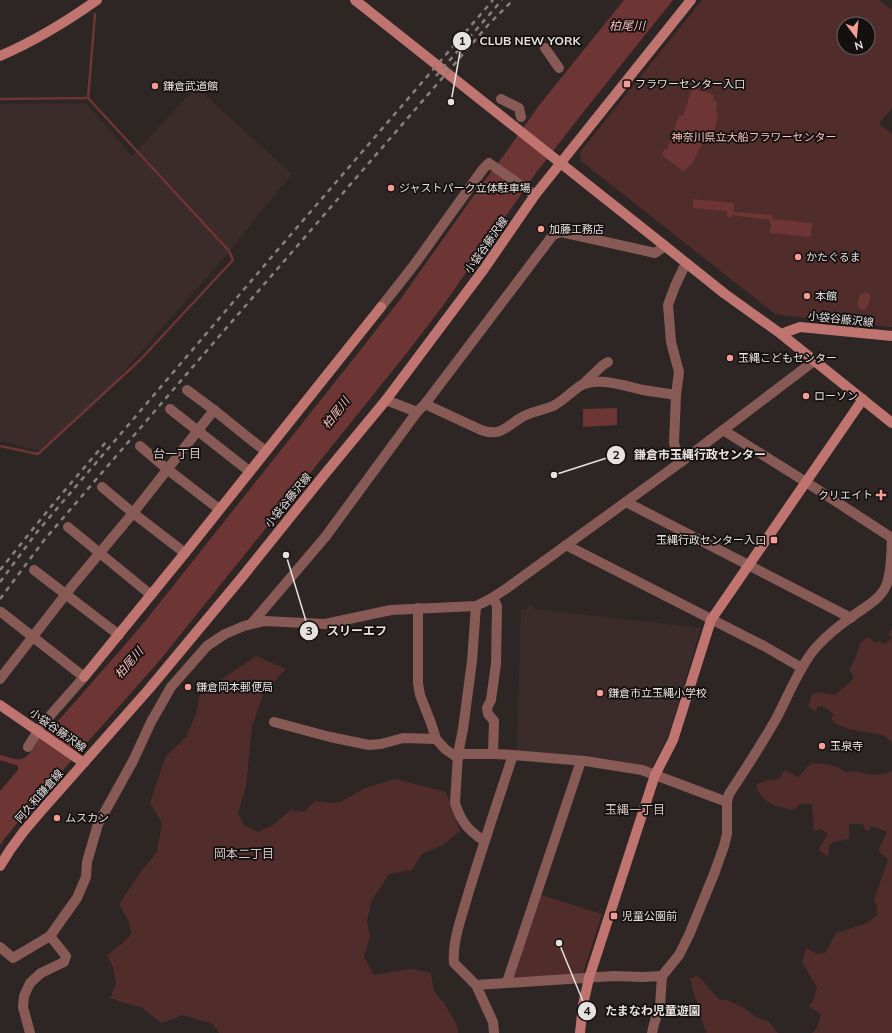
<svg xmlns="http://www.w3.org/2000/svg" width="892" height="1033" viewBox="0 0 892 1033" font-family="Mulish,'Noto Sans JP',sans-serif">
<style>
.built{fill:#3b2b2a}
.green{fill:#502c2a;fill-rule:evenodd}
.water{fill:#6d3533}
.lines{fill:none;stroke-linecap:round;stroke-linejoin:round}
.stream{stroke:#6d3533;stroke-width:2.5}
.street{stroke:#885a56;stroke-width:10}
.secondary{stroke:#bf746f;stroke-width:10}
.rail{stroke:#87807f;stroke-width:2.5;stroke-dasharray:5 5;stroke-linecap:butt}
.poi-dot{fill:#f59c95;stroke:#14100f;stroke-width:1.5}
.labels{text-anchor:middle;stroke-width:3.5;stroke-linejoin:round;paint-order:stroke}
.poi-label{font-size:11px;fill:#e7e1e0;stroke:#14100f;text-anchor:start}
.park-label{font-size:11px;fill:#fdc4bf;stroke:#14100f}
.street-label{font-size:11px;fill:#e7e1e0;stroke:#14100f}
.water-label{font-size:12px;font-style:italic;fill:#f4bcb7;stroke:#14100f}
.neighbourhood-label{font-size:12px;fill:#d3c7c6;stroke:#14100f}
.leader{fill:none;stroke:#e7e1e0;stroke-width:1.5}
.callout-dot{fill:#e7e1e0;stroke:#14100f;stroke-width:1.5}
.mark-label{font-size:12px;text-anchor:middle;font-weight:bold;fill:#111}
.callout-label{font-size:12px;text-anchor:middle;font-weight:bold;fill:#e7e1e0;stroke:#14100f;stroke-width:3.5;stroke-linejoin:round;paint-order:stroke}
</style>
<rect width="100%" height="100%" fill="#2e2625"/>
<g class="built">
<polygon points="196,87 292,174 227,254 179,309 104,394 41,451 0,441 0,104 86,103 132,156"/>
<polygon points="531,604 535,609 701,628 669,733 651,769 615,760 568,754 517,752 521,606 524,610"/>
</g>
<g class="green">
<path d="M702,0H879L892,10V108L879,124L892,134V327L828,321L775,314L581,161L580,152ZM844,24H868V48H844Z"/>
<path d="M892,629V743L887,738L883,735L849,729L836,724L831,719L834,715C830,710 824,706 818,706L816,711L811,709L808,705L810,702L811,696L817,692L835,695C840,689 847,686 853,679V675L849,670C851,666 854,661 856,656C860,646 858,644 868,637L876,643L880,641L885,644L892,638L888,634Z"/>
<polygon points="256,656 286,669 264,692 252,726 246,787 238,813 244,825 258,832 273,825 291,810 304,812 315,801 332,803 340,802 365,788 395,779 446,792 460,831 443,845 422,854 412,870 389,874 371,902 367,922 370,936 364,957 374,975 396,971 413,969 431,973 434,991 444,1003 457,1025 458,1033 219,1033 213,1024 183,1015 161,1023 141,1007 124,1003 110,998 116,984 113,967 107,955 124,942 131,934 129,922 119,904 142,870 157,852 162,823 150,803 155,787 166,756 186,737 196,714 200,694"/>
<path d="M812,763C824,764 836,765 846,772L857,771L865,774L873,775L883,774L892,771V1033H812L817,1028L821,1015L809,1006L813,1001L817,988L802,962L806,948L817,954L825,953L836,933L867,923L877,915V906L874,900L888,859L878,851L887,832L871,826L869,831L865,830L863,824H849V839L833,842L829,845V855L826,856L819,850C821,843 826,840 827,833L820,829L816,831L814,830L812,804H799L798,807L792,810L773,805L765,800L756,789L757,784C765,781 771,779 779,779L785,770L798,777L808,766Z"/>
<polygon points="541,895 602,914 583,973 579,976 515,978 513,976"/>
<polygon points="697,976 703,981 710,990 720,1000 727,1000 746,1009 754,1016 769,1022 778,1033 704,1033 707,1032 703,1025 698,1005 694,995 690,978"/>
</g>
<g class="water">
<path d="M624,0H673L585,110L536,173L442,307L406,354L160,660L27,811L5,838L0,845V791L18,770V766L16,765L0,760V755C13,758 21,764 30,753C33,749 36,746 37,741L53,723L57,722L58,721L124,646L146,620L358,353L402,297L482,184L504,155L540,104Z"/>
<polygon points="692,88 714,95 713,100 717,101 716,113 718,114 713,137 706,136 692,164 683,171 663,156 662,153 664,149 667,150 679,115 683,116"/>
<polygon points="693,199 734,203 734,212 772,215 772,219 812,223 811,237 770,233 771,224 770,223 770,220 732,215 732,217 727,217 727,211 693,208"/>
<polygon points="865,292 870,295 870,300 866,309 863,310 860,309 858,305 859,296"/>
<polygon points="617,408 617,425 583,427 583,409"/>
</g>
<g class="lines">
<g class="stream">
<polyline points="0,99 88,98"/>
<polyline points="0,446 38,454 140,360 233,260 229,251 88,98 95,14"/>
</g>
<g class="street">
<polyline points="545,48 559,68"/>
<polyline points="501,99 519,108 521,117"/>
<polyline points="381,307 414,265 483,169 489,163 535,195"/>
<polyline points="582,385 603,365 608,362"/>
<polyline points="187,390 214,410"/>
<polyline points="386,400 417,412"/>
<path d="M425,404L481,430C502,438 508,424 524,416C534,411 544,410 553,406C563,401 571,392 580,386C597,376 625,386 643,390C654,392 665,393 676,395"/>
<polyline points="170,409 249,471"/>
<polyline points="723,430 806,482 892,538"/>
<polyline points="140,446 167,469 219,509"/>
<polyline points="681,462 676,451 674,443 676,395 679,372 671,342 668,305 675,286 686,263"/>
<polyline points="102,487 133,513 185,553"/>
<polyline points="626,502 851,618"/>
<polyline points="68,527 151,595"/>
<polyline points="566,545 764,646 802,668"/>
<polyline points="34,570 119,635"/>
<path d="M476,606L472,661L463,729L458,754L455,803C461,822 468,830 484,841"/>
<polyline points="418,608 418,683 420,695 431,723 436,739 445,749 458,758"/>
<polyline points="1,612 84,677 41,726 28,747"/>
<polyline points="252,623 326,536 417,412 425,404 553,235 561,232 655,253 665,246"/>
<polyline points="0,679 73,585 133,513 214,410 255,443 266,451"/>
<polyline points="274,722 330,737 369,745 381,744 403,738 436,739"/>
<polyline points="458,754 493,754 513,755 585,761 642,770 727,802"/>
<polyline points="493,754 494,721 488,714 487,708 491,700 496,664 497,606 493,598"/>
<path d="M0,947L13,958L50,936L77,898L86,877L87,862L98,824L133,761L151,722L171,687L207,646L225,634L244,626L264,621L325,624L391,610L476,606C490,600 502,592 514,583L681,462L814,361"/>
<polyline points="507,982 581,761"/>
<polyline points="476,985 614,976 642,977 662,976"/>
<polyline points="30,1033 23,1007 24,996 30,983 41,973 64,962 66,956 50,936"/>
<path d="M494,1033L493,1022L476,985L454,963C452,940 463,913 469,891C483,846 498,800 513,755"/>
<path d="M652,1033L654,1024L660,1006L662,976L679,955L689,935L714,874L724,846L727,834V802L729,794C745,770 761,745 776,719C787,698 796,675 810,655C820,641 836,628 850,618C863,608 879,601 886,586C892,571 891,553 892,538"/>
</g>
<g class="secondary">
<polyline points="355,0 665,246 725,294 781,334 892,423"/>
<path d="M0,56C35,41 66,22 97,0"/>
<polyline points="781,334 800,327 892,336"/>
<polyline points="84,677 185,553 381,307"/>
<polyline points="0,705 84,763"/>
<polyline points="0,866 10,850 24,831 42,810 149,689 243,576 324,475 386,400 484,269 535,195 691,0"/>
<polyline points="580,1033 583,1005 589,978 655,775 673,740 711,620 863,399"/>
</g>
<g class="rail">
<polyline points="436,76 502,0"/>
<polyline points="0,570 49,509 106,442"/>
<polyline points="0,582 37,532 275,253 493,0"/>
<polyline points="0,599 45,539 203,355 489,24 513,0"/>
</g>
</g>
<g class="poi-dot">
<rect x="623" y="80" width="8" height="8" rx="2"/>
<circle cx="155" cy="86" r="4"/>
<circle cx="391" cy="188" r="4"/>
<circle cx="541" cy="229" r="4"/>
<circle cx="798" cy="257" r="4"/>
<circle cx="807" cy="296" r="4"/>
<circle cx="730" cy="358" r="4"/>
<circle cx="806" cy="396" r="4"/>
<path d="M879 489h4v4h4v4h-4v4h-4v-4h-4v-4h4z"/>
<rect x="770" y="536" width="8" height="8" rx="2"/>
<circle cx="188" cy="687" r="4"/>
<circle cx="600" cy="693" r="4"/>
<circle cx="822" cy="746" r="4"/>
<circle cx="57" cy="818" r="4"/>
<rect x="610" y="912" width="8" height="8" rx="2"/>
</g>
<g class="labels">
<g class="poi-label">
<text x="635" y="88">フラワーセンター入口</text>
<text x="163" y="90">鎌倉武道館</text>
<text x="399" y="192">ジャストパーク立体駐車場</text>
<text x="549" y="233">加藤工務店</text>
<text x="806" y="261">かたぐるま</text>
<text x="815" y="300">本館</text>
<text x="738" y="362">玉縄こどもセンター</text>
<text x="814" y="400">ローソン</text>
<text x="873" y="499" text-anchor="end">クリエイト</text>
<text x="766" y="544" text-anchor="end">玉縄行政センター入口</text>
<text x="196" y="691">鎌倉岡本郵便局</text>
<text x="608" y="697">鎌倉市立玉縄小学校</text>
<text x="830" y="750">玉泉寺</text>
<text x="65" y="822">ムスカン</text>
<text x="622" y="920">児童公園前</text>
</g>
<g class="park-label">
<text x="754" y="141">神奈川県立大船フラワーセンター</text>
</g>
<g class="street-label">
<text transform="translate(486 245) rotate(-55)" y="4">小袋谷藤沢線</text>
<text transform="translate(841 319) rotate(6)" y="4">小袋谷藤沢線</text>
<text transform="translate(288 500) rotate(-51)" y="4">小袋谷藤沢線</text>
<text transform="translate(58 730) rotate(35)" y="4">小袋谷藤沢線</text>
<text transform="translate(39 796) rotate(-49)" y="4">阿久和鎌倉線</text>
</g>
<g class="water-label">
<text x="627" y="30">柏尾川</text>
<text transform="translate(336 413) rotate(-52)" y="4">柏尾川</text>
<text transform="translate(129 663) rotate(-49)" y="4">柏尾川</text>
</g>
<g class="neighbourhood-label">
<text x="177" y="458">台一丁目</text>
<text x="635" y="814">玉縄一丁目</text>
<text x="244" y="858">岡本二丁目</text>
</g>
</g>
<path class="leader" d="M451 102L462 41M554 475L616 455M286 555L309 631M559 943L587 1011"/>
<g class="callout-dot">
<circle cx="451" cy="102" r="4"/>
<circle cx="554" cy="475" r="4"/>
<circle cx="286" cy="555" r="4"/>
<circle cx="559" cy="943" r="4"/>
<circle cx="462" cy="41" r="10"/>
<circle cx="616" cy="455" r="10"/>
<circle cx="309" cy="631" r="10"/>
<circle cx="587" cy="1011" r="10"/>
</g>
<g class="mark-label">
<text x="462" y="45">1</text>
<text x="616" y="459">2</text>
<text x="309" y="635">3</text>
<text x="587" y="1015">4</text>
</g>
<g class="callout-label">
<text x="530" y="45">CLUB NEW YORK</text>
<text x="700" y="459">鎌倉市玉縄行政センター</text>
<text x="357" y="635">スリーエフ</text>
<text x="653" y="1015">たまなわ児童遊園</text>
</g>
<g transform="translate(856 36) rotate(164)"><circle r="19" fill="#14100f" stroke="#686463"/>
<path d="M0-3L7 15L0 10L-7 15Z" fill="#f59c95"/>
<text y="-6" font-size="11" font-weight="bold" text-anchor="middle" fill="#e7e1e0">N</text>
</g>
</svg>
